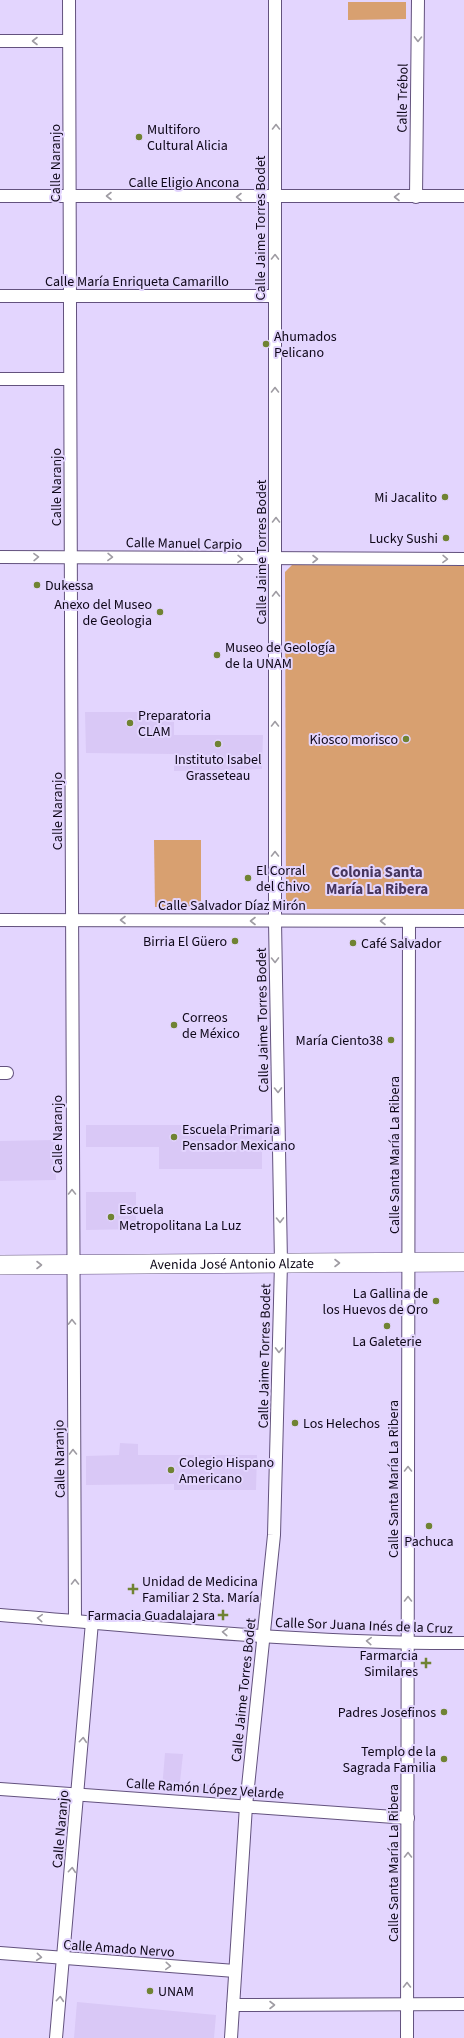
<svg xmlns="http://www.w3.org/2000/svg" width="464" height="2038" viewBox="0 0 464 2038" font-family="'Source Sans 3',sans-serif">
<style>
.built{fill:#d9c8f6}
.green{fill:#d8a070}
.lines{fill:none;stroke-linecap:round;stroke-linejoin:round}
.street-casing{stroke:#63527e;stroke-width:14}
.primary-casing{stroke:#63527e;stroke-width:20}
.street{stroke:#fff;stroke-width:12}
.primary{stroke:#fff;stroke-width:19}
.oneway{stroke:#9f9ca3}
.poi-dot{fill:#708333;stroke:#e3d5fe;stroke-width:1.5}
.labels{text-anchor:middle;stroke-width:4;stroke-linejoin:round;paint-order:stroke}
.street-label{font-size:14px;fill:#0e0718;stroke:#e3d5fe}
.poi-label{font-size:14px;fill:#0e0718;stroke:#e3d5fe;text-anchor:start}
.neighbourhood-label{font-size:15px;font-weight:bold;fill:#47365f;stroke:#e3d5fe}
</style>
<rect width="100%" height="100%" fill="#e3d5fe"/>
<g class="built">
<polygon points="85,712 174,712 174,735 263,735 262,769 174,771 174,754 86,753"/>
<polygon points="86,1125 262,1125 262,1169 159,1169 159,1147 86,1147"/>
<polygon points="55,1140 56,1180 0,1181 0,1141"/>
<polygon points="86,1192 136,1192 136,1229 86,1230"/>
<polygon points="120,1443 138,1444 138,1455 257,1455 256,1490 174,1490 174,1484 86,1485 86,1456 119,1455"/>
<polygon points="165,1753 183,1754 180,1782 211,1785 210,1793 162,1789"/>
<polygon points="77,2002 216,2015 214,2038 74,2038"/>
</g>
<g class="green">
<polygon points="348,2 406,2 406,19 348,20"/>
<polygon points="292,565 464,566 464,909 291,909 286,904 285,572"/>
<polygon points="154,840 201,840 201,906 155,907"/>
</g>
<g class="lines">
<g class="street-casing">
<g id="street">
<path d="M69,0C73,540 70,1081 75,1621"/>
<polyline points="0,41 69,41"/>
<polyline points="0,196 464,196"/>
<polyline points="416,197 418,0"/>
<polyline points="0,296 275,296"/>
<polyline points="0,379 70,379"/>
<polyline points="0,557 464,559"/>
<polyline points="0,920 464,921"/>
<polyline points="0,1073 7,1073"/>
<path d="M0,1615C154,1627 309,1644 464,1643"/>
<polyline points="0,1789 408,1818"/>
<polyline points="0,1953 235,1971"/>
<polyline points="233,2005 464,2004"/>
<polyline points="56,2038 92,1622"/>
<polyline points="231,2038 246,1806 274,1535 281,1263 275,921 275,0"/>
<polyline points="407,2038 409,921"/>
</g>
</g>
<g class="primary-casing">
<g id="primary">
<path id="s1" d="M0,1265L464,1262"/>
</g>
</g>
<use href="#street" class="street"/>
<use href="#primary" class="primary"/>
</g>
<defs><path id="oneway-chevron" d="M-2-3.5L2.5 0L-2 3.5" fill="none" stroke-width="1.6" stroke-linecap="round" stroke-linejoin="round"/></defs>
<g class="oneway">
<use href="#oneway-chevron" transform="translate(418 39) rotate(91)"/>
<use href="#oneway-chevron" transform="translate(35 41) rotate(-180)"/>
<use href="#oneway-chevron" transform="translate(276 127) rotate(-90)"/>
<use href="#oneway-chevron" transform="translate(109 196) rotate(-180)"/>
<use href="#oneway-chevron" transform="translate(239 197) rotate(-180)"/>
<use href="#oneway-chevron" transform="translate(397 197) rotate(180)"/>
<use href="#oneway-chevron" transform="translate(275 257) rotate(-89)"/>
<use href="#oneway-chevron" transform="translate(275 390) rotate(-90)"/>
<use href="#oneway-chevron" transform="translate(276 520) rotate(-90)"/>
<use href="#oneway-chevron" transform="translate(36 557) rotate(-1)"/>
<use href="#oneway-chevron" transform="translate(110 557) rotate(1)"/>
<use href="#oneway-chevron" transform="translate(240 559) rotate(1)"/>
<use href="#oneway-chevron" transform="translate(315 559)"/>
<use href="#oneway-chevron" transform="translate(445 559) rotate(1)"/>
<use href="#oneway-chevron" transform="translate(276 594) rotate(-90)"/>
<use href="#oneway-chevron" transform="translate(275 724) rotate(-90)"/>
<use href="#oneway-chevron" transform="translate(275 854) rotate(-90)"/>
<use href="#oneway-chevron" transform="translate(123 920) rotate(-180)"/>
<use href="#oneway-chevron" transform="translate(253 921) rotate(-180)"/>
<use href="#oneway-chevron" transform="translate(383 921) rotate(-180)"/>
<use href="#oneway-chevron" transform="translate(275 960) rotate(89)"/>
<use href="#oneway-chevron" transform="translate(278 1090) rotate(89)"/>
<use href="#oneway-chevron" transform="translate(72 1192) rotate(-90)"/>
<use href="#oneway-chevron" transform="translate(280 1220) rotate(89)"/>
<use href="#oneway-chevron" transform="translate(337 1263)"/>
<use href="#oneway-chevron" transform="translate(39 1265)"/>
<use href="#oneway-chevron" transform="translate(72 1322) rotate(-91)"/>
<use href="#oneway-chevron" transform="translate(279 1350) rotate(91)"/>
<use href="#oneway-chevron" transform="translate(73 1452) rotate(-91)"/>
<use href="#oneway-chevron" transform="translate(408 1469) rotate(-90)"/>
<use href="#oneway-chevron" transform="translate(75 1582) rotate(-90)"/>
<use href="#oneway-chevron" transform="translate(408 1599) rotate(-90)"/>
<use href="#oneway-chevron" transform="translate(40 1618) rotate(-176)"/>
<use href="#oneway-chevron" transform="translate(225 1632) rotate(-176)"/>
<use href="#oneway-chevron" transform="translate(369 1641) rotate(-177)"/>
<use href="#oneway-chevron" transform="translate(83 1740) rotate(-85)"/>
<use href="#oneway-chevron" transform="translate(408 1855) rotate(-90)"/>
<use href="#oneway-chevron" transform="translate(72 1870) rotate(-85)"/>
<use href="#oneway-chevron" transform="translate(39 1957) rotate(6)"/>
<use href="#oneway-chevron" transform="translate(168 1966) rotate(4)"/>
<use href="#oneway-chevron" transform="translate(407 1985) rotate(-90)"/>
<use href="#oneway-chevron" transform="translate(60 1999) rotate(-85)"/>
<use href="#oneway-chevron" transform="translate(272 2005)"/>
</g>
<g class="poi-dot">
<circle cx="139" cy="137" r="4"/>
<circle cx="266" cy="344" r="4"/>
<circle cx="445" cy="497" r="4"/>
<circle cx="446" cy="538" r="4"/>
<circle cx="37" cy="585" r="4"/>
<circle cx="160" cy="612" r="4"/>
<circle cx="217" cy="655" r="4"/>
<circle cx="130" cy="723" r="4"/>
<circle cx="406" cy="739" r="4"/>
<circle cx="218" cy="744" r="4"/>
<circle cx="248" cy="878" r="4"/>
<circle cx="235" cy="941" r="4"/>
<circle cx="353" cy="943" r="4"/>
<circle cx="174" cy="1025" r="4"/>
<circle cx="391" cy="1040" r="4"/>
<circle cx="174" cy="1137" r="4"/>
<circle cx="111" cy="1217" r="4"/>
<circle cx="436" cy="1301" r="4"/>
<circle cx="387" cy="1326" r="4"/>
<circle cx="295" cy="1423" r="4"/>
<circle cx="171" cy="1470" r="4"/>
<circle cx="429" cy="1526" r="4"/>
<path d="M131 1583h4v4h4v4h-4v4h-4v-4h-4v-4h4z"/>
<path d="M221 1609h4v4h4v4h-4v4h-4v-4h-4v-4h4z"/>
<path d="M424 1657h4v4h4v4h-4v4h-4v-4h-4v-4h4z"/>
<circle cx="444" cy="1712" r="4"/>
<circle cx="444" cy="1759" r="4"/>
<circle cx="150" cy="1991" r="4"/>
</g>
<g class="labels">
<g class="street-label">
<text transform="translate(402 98) rotate(-89)" y="5">Calle Trébol</text>
<text transform="translate(55 163) rotate(-90)" y="5">Calle Naranjo</text>
<text x="184" y="187">Calle Eligio Ancona</text>
<text transform="translate(260 228) rotate(-90)" y="5">Calle Jaime Torres Bodet</text>
<text x="137" y="286">Calle María Enriqueta Camarillo</text>
<text transform="translate(56 487) rotate(-90)" y="5">Calle Naranjo</text>
<text transform="translate(184 543) rotate(1)" y="5">Calle Manuel Carpio</text>
<text transform="translate(261 552) rotate(-90)" y="5">Calle Jaime Torres Bodet</text>
<text transform="translate(57 811) rotate(-90)" y="5">Calle Naranjo</text>
<text x="232" y="910">Calle Salvador Díaz Mirón</text>
<text transform="translate(262 1020) rotate(-91)" y="5">Calle Jaime Torres Bodet</text>
<text transform="translate(57 1134) rotate(-90)" y="5">Calle Naranjo</text>
<text transform="translate(394 1155) rotate(-90)" y="5">Calle Santa María La Ribera</text>
<text dy="5" stroke="none"><textPath href="#s1" startOffset="232">Avenida José Antonio Alzate</textPath></text>
<text transform="translate(264 1356) rotate(-89)" y="5">Calle Jaime Torres Bodet</text>
<text transform="translate(59 1459) rotate(-91)" y="5">Calle Naranjo</text>
<text transform="translate(393 1479) rotate(-90)" y="5">Calle Santa María La Ribera</text>
<text transform="translate(364 1625) rotate(2)" y="5">Calle Sor Juana Inés de la Cruz</text>
<text transform="translate(243 1690) rotate(-84)" y="5">Calle Jaime Torres Bodet</text>
<text transform="translate(205 1788) rotate(4)" y="5">Calle Ramón López Velarde</text>
<text transform="translate(60 1829) rotate(-85)" y="5">Calle Naranjo</text>
<text transform="translate(393 1863) rotate(-90)" y="5">Calle Santa María La Ribera</text>
<text transform="translate(119 1948) rotate(4)" y="5">Calle Amado Nervo</text>
</g>
<g class="poi-label">
<text x="147" y="134">Multiforo<tspan x="147" dy="16">Cultural Alicia</tspan></text>
<text x="274" y="341">Ahumados<tspan x="274" dy="16">Pelicano</tspan></text>
<text x="437" y="502" text-anchor="end">Mi Jacalito</text>
<text x="438" y="543" text-anchor="end">Lucky Sushi</text>
<text x="45" y="590">Dukessa</text>
<text x="152" y="609" text-anchor="end">Anexo del Museo<tspan x="152" dy="16">de Geologia</tspan></text>
<text x="225" y="652">Museo de Geología<tspan x="225" dy="16">de la UNAM</tspan></text>
<text x="138" y="720">Preparatoria<tspan x="138" dy="16">CLAM</tspan></text>
<text x="398" y="744" text-anchor="end">Kiosco morisco</text>
<text x="218" y="764" text-anchor="middle">Instituto Isabel<tspan x="218" dy="16">Grasseteau</tspan></text>
<text x="256" y="875">El Corral<tspan x="256" dy="16">del Chivo</tspan></text>
<text x="227" y="946" text-anchor="end">Birria El Güero</text>
<text x="361" y="948">Café Salvador</text>
<text x="182" y="1022">Correos<tspan x="182" dy="16">de México</tspan></text>
<text x="383" y="1045" text-anchor="end">María Ciento38</text>
<text x="182" y="1134">Escuela Primaria<tspan x="182" dy="16">Pensador Mexicano</tspan></text>
<text x="119" y="1214">Escuela<tspan x="119" dy="16">Metropolitana La Luz</tspan></text>
<text x="428" y="1298" text-anchor="end">La Gallina de<tspan x="428" dy="16">los Huevos de Oro</tspan></text>
<text x="387" y="1346" text-anchor="middle">La Galeterie</text>
<text x="303" y="1428">Los Helechos</text>
<text x="179" y="1467">Colegio Hispano<tspan x="179" dy="16">Americano</tspan></text>
<text x="429" y="1546" text-anchor="middle">Pachuca</text>
<text x="142" y="1586">Unidad de Medicina<tspan x="142" dy="16">Familiar 2 Sta. María</tspan></text>
<text x="215" y="1620" text-anchor="end">Farmacia Guadalajara</text>
<text x="418" y="1660" text-anchor="end">Farmarcia<tspan x="418" dy="16">Similares</tspan></text>
<text x="436" y="1717" text-anchor="end">Padres Josefinos</text>
<text x="436" y="1756" text-anchor="end">Templo de la<tspan x="436" dy="16">Sagrada Familia</tspan></text>
<text x="158" y="1996">UNAM</text>
</g>
<g class="neighbourhood-label">
<text x="377" y="877">Colonia Santa<tspan x="377" dy="17">María La Ribera</tspan></text>
</g>
</g>
</svg>
